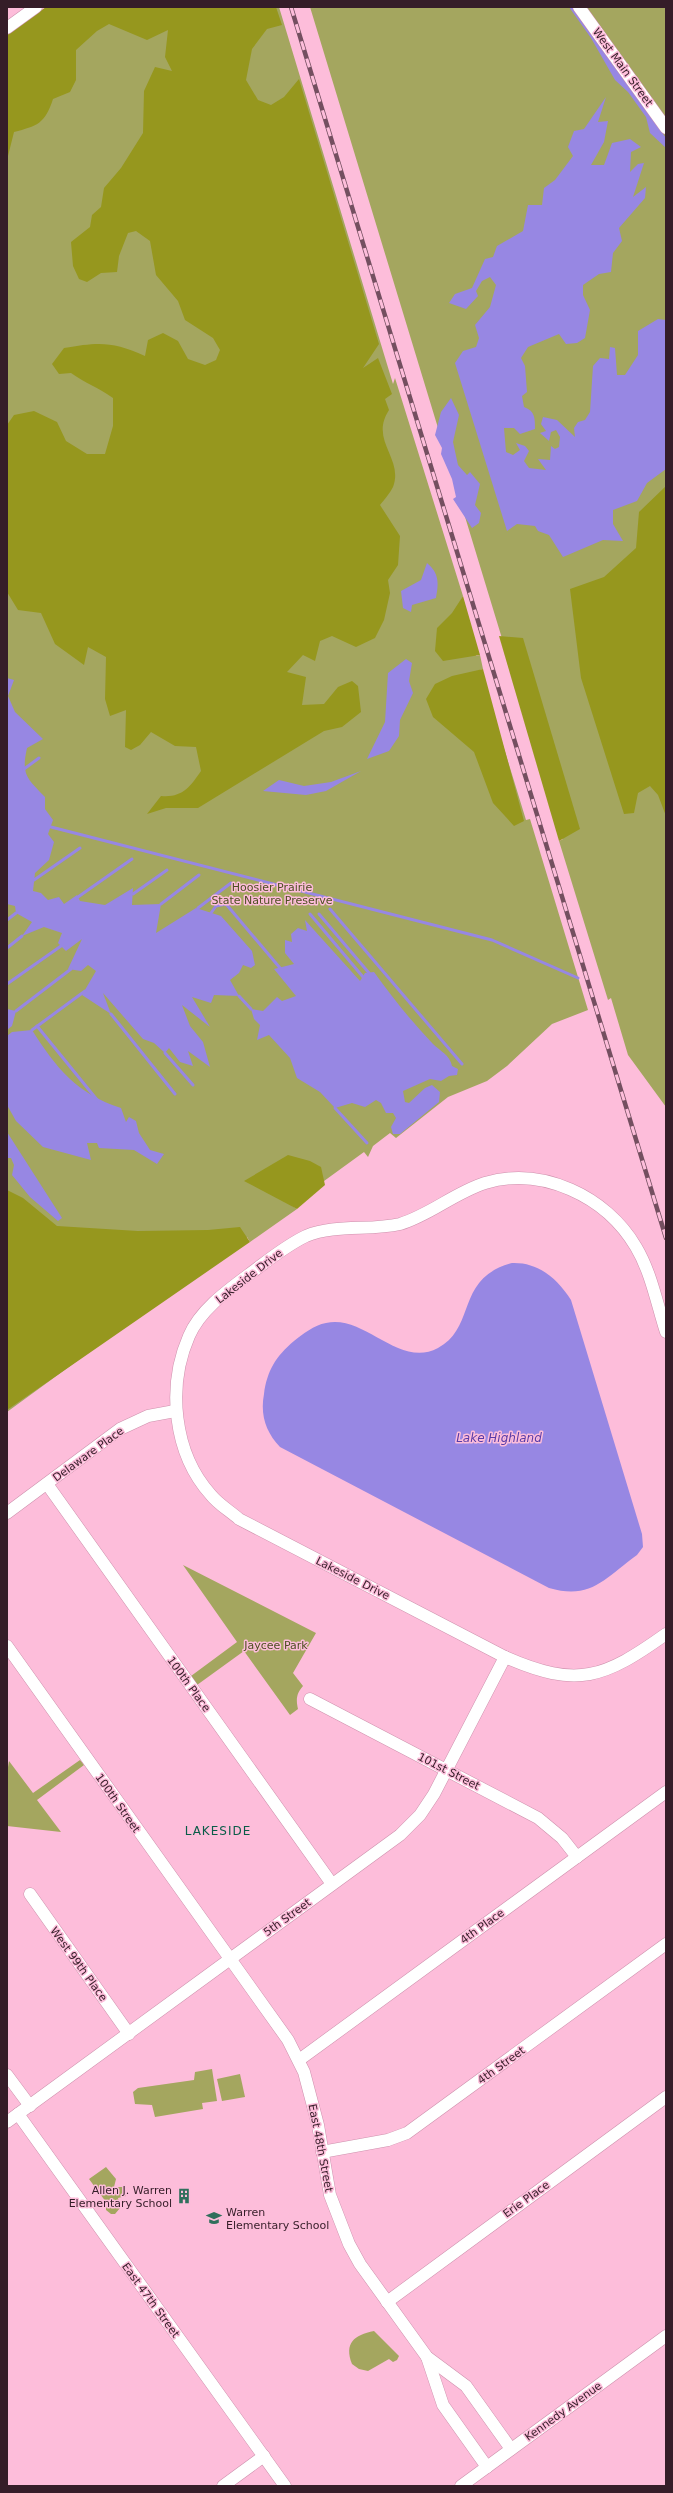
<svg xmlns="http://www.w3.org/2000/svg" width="673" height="2493" viewBox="0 0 673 2493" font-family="'DejaVu Sans',sans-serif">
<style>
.green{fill:#a4a65f}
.forest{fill:#96971e}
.water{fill:#9787e3}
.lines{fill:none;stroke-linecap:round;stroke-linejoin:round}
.stream{stroke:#9787e3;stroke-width:3}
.minor-casing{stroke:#ce91ad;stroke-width:13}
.minor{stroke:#fff;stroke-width:12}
.rail-casing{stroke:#744f60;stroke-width:4.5}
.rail{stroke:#fdbdda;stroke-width:3;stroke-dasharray:9;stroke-linecap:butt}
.labels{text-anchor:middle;stroke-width:3;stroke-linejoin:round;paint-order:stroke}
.street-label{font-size:11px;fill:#351d28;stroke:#fdbdda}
.park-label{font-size:11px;fill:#4e4f22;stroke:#fdbdda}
.poi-label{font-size:11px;fill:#351d28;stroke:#fdbdda;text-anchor:end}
.water-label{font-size:12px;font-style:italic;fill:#583ba7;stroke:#fdbdda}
.neighbourhood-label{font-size:12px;letter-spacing:1px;fill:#0a5c48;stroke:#fdbdda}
</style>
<rect width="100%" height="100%" fill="#fdbdda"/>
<g class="green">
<polygon points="52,7 279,7 393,384 395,378 463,596 460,602 476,656 480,655 483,669 480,670 526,820 530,819 588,1010 552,1024 507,1066 487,1081 448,1097 396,1138 390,1133 373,1146 368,1157 364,1152 291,1205 297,1209 250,1242 247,1237 7,1412 7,40"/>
<polygon points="310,7 666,7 666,1107 628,1055 611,998 608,1000 559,841 563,839"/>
<path d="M183,1565L316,1633L293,1673L303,1686C296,1694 296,1700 298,1709L290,1715L244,1651L197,1685L191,1676L237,1642Z"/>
<polygon points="80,1760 84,1765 37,1800 61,1832 7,1826 7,1773 9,1761 33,1793"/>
<polygon points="212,2069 217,2101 202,2103 203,2109 155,2117 152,2105 135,2104 133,2092 138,2088 194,2080 195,2072"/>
<polygon points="240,2074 245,2097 222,2101 217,2079"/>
<polygon points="106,2167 116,2179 114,2187 124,2187 126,2196 118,2198 120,2208 115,2214 111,2214 106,2210 106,2202 89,2179"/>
<path d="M374,2331L399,2356L397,2360L393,2362L389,2359L368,2371L359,2369L352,2364C344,2343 354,2335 374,2331Z"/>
</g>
<g class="forest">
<path d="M46,7H276L282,25L267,29L252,49L246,80L258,100L271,105L284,97L299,79L379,344L363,368L378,358L392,394L385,399L389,410C369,441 404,458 393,487C390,493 384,500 380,505L400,536L398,565L388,580L390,593L384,620L375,638L356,647L332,636L320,641L315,661L303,655L287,672L306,677L302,705L324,704L338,687L352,681L358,686L361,712L342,727L324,731L198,808H166L147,814L161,796C182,798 190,787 201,771L196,747L175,746L151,732L140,745L131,750L125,747L126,710L110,716L105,699L106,657L88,647L84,665L55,644L41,613L18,610L7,592V425L14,415L34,411L57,422L66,441L87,454H105L113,426V398C99,388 85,383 71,373L59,374L52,364L64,348C98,342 113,341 145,356L148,340L163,333L178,341L188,359L205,365L216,360L220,350L213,338L185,320L178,301L156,275L150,241L136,231L128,233L119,256L117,272L101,273L87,282L79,279L73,266L71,242L90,227L92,215L101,207L104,188L121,168L143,133L144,91L155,67L172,71L165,57L168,30L147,40L109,24L97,31L76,50V80L70,92L53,99C45,124 37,126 14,132L7,160V35Z"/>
<polygon points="666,486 666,816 658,795 650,786 638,793 634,813 624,814 581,678 570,589 604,577 636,548 639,512"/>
<polygon points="463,596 480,655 443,661 435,651 437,628 452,613"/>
<polygon points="499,636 523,638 580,829 559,841"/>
<polygon points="483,669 524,821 514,826 493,803 474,752 433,717 426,699 435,684 452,676"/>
<polygon points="288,1155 310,1161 321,1167 325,1185 297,1209 244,1181"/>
<polygon points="7,1190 23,1198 57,1226 138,1231 208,1230 240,1227 250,1242 7,1410"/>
</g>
<g class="water">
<polygon points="569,7 573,7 666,138 666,148 650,133 646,117 628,92 615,80 591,38"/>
<path d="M606,97L598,122L608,121L604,142L591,165H604L612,143L630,139L641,147L631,152L630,172L638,164L644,163L633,197L646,187L645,198L619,228L622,241L613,253L611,272L599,274L583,285V295L590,310L585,338L577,343L566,344L559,334L528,347L521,358L525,366L527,392L522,396L524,407C535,411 535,418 535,429L520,434L514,428H504L506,452L513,455L520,450L516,443L525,446L529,451L524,461L529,468L546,470L538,459L550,460L551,446L555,449L559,447L560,437L556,430L551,432L549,441L540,433L546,431L541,424L543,417L557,420L575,437L574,428L578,422L585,420L590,412L593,366L600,358L609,359L610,347L615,348L617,375H625L638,355V331L658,319L666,320V469L647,483L637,501L613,510V524L623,541L603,540L563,557L549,535L538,531L535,526L517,524L507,531L455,363L463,351L476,347L479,338L475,325L490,307L496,285L490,277L482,281L476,291L478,296L466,309L449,303L455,294L472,288L485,259L493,257L497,246L523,231L528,205H542L544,188L555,180L573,156L568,147L574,131L584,129Z"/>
<polygon points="451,398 459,415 453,442 458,465 467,475 470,472 480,484 475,505 481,513 479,523 472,528 453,499 456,497 452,479 441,454 442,448 435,435 441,412"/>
<path d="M427,563C439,573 439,583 436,598L412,605L411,612L403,608L401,591L421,580Z"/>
<polygon points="406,659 412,663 409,681 413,693 400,720 399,736 389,751 367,759 385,722 388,673"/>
<path d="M7,678L14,680L8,696L15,712L43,739L27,748C21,775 27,778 45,797V809L53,820L48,834L54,842L49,860L35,873L33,891L41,893L48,900L59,897L64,904L77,895L80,901L105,905L133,888L132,905L161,904L156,933L196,908L221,916L252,951L255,965L251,968L243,965L239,973L230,980L239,996L214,995L211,1003L192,997L210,1027L182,1005L190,1026L203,1042L210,1067L188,1051L193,1066L180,1062L169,1048L165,1053L154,1043L143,1039L103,993L111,1014L82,995L96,971L88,965L81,971L68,969L82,939L66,951L58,943L62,933L44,927L22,936L32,922L16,913L15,906L7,904Z"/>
<polygon points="361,771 326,791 306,795 263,791 279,780 304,786 331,782"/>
<path d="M305,920L360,981L365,973L374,972C392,997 411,1021 433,1044C440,1051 450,1055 452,1066L458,1069L457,1075L449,1076L441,1081L430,1079L403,1091L405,1102L409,1103L425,1088L432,1085L440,1092L439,1102L400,1134H393L391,1127L396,1118L393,1113H386L381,1103L376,1100L365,1107L352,1103L335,1108L320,1092L297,1078L290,1058L269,1035L257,1040L260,1025L254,1019L251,1009L263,1011L277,997L282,1001L296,996L274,969L294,964L285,953V940L292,942L291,934L298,928L307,931Z"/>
<polygon points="7,1009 16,1011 12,1026 7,1030"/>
<path d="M32,1030C56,1068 77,1094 121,1108L126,1122L129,1117L136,1121L139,1133L150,1150L164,1154L157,1164L134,1150L99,1148L97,1143H87L91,1160L43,1147L16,1121L7,1105V1036L12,1032Z"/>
<polygon points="7,1132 62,1218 58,1221 30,1197 12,1175 14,1165 11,1158 7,1158"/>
<path d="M512,1263C538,1262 557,1278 571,1300L642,1534L643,1547L637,1555C604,1579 591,1600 549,1588L280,1447C266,1432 260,1415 264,1394C267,1371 276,1356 294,1341C303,1334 314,1325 326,1323C365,1314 399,1369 438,1348C477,1327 455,1278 512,1263Z"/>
</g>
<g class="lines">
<g class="stream">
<polyline points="24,769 39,758"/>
<polyline points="51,827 492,940 578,978"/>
<polyline points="34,880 80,848"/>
<polyline points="133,894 167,870"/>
<polyline points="78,897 132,859"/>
<polyline points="161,904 199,875"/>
<polyline points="198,908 231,883"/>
<polyline points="330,909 462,1064"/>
<polyline points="211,913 216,906 226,904 280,968"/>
<polyline points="310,914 363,977"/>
<polyline points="319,914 369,973"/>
<polyline points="7,920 16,913"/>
<polyline points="7,948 22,936"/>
<polyline points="7,984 61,946"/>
<polyline points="239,996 251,1009"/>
<polyline points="16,1011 71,969"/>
<polyline points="111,1014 175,1094"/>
<polyline points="37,1026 98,1101"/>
<polyline points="32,1030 85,991"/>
<polyline points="165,1053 193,1085"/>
<polyline points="335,1108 367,1143"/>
</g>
<g class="minor-casing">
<g id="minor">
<polyline points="579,7 666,128"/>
<polyline points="7,28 36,7"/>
<path d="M666,1332C657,1304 651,1272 636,1247C606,1196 542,1166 485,1183C454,1193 430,1215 400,1224C370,1231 335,1224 306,1236C287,1245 271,1258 255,1270C231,1288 201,1308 189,1336C167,1386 173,1453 211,1495C218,1504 230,1511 239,1519L505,1657C578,1689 604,1678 666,1634"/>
<polyline points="47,1484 332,1884"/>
<polyline points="7,1513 120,1429 148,1416 175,1411"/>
<polyline points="7,1646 288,2040 304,2072 318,2125 330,2195 349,2244 360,2264 427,2357 466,2386 511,2449"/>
<polyline points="310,1699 538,1818 562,1838 577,1857"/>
<polyline points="30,1894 129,2034"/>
<polyline points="299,2060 666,1792"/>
<polyline points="7,2075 30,2106"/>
<polyline points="18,2114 285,2486"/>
<polyline points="7,2122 400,1835 420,1815 434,1794 505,1657"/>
<polyline points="322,2152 388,2140 407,2133 666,1944"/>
<polyline points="387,2302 666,2097"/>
<polyline points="427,2357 443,2405 487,2467"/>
<polyline points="223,2486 264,2456"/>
<polyline points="461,2486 666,2336"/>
</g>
</g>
<use href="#minor" class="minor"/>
<g class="rail-casing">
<polyline id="rail" points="291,7 666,1238"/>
</g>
<use href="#rail" class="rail"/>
</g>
<defs>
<g id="building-bare" transform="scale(1.2)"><path d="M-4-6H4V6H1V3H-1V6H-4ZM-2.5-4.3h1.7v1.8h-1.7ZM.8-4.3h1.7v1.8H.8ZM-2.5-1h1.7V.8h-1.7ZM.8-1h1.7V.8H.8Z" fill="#306f5c" stroke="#fdbdda" stroke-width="2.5" paint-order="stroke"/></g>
<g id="school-bare" transform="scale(1.2)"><path d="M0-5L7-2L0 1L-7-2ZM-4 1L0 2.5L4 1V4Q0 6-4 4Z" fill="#306f5c" stroke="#fdbdda" stroke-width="2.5" paint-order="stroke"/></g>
</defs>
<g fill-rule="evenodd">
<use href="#building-bare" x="184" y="2196"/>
<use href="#school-bare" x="214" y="2218"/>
</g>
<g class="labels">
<g class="street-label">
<text transform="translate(623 67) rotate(54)" y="4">West Main Street</text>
<text transform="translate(249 1276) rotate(-38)" y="4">Lakeside Drive</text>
<text transform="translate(88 1454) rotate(-36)" y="4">Delaware Place</text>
<text transform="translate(353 1578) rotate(27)" y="4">Lakeside Drive</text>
<text transform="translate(189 1684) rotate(54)" y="4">100th Place</text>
<text transform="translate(449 1771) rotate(27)" y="4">101st Street</text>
<text transform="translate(118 1803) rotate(55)" y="4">100th Street</text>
<text transform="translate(287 1917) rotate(-36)" y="4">5th Street</text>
<text transform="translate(482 1926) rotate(-36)" y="4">4th Place</text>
<text transform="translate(79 1964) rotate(54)" y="4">West 99th Place</text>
<text transform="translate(501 2065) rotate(-36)" y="4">4th Street</text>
<text transform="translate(321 2148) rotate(79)" y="4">East 48th Street</text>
<text transform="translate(526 2199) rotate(-36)" y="4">Erie Place</text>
<text transform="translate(151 2300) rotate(54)" y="4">East 47th Street</text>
<text transform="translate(563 2411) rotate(-36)" y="4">Kennedy Avenue</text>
</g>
<g class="park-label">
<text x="272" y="891">Hoosier Prairie<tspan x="272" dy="13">State Nature Preserve</tspan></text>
<text x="276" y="1649">Jaycee Park</text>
</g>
<g class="poi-label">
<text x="172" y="2194">Allen J. Warren<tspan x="172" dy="13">Elementary School</tspan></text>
<text x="226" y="2216" text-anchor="start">Warren<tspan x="226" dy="13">Elementary School</tspan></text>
</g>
<g class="water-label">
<text x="499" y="1442">Lake Highland</text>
</g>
<g class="neighbourhood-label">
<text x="218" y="1835">LAKESIDE</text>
</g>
</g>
<rect width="673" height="2493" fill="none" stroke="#351d28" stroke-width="16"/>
</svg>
